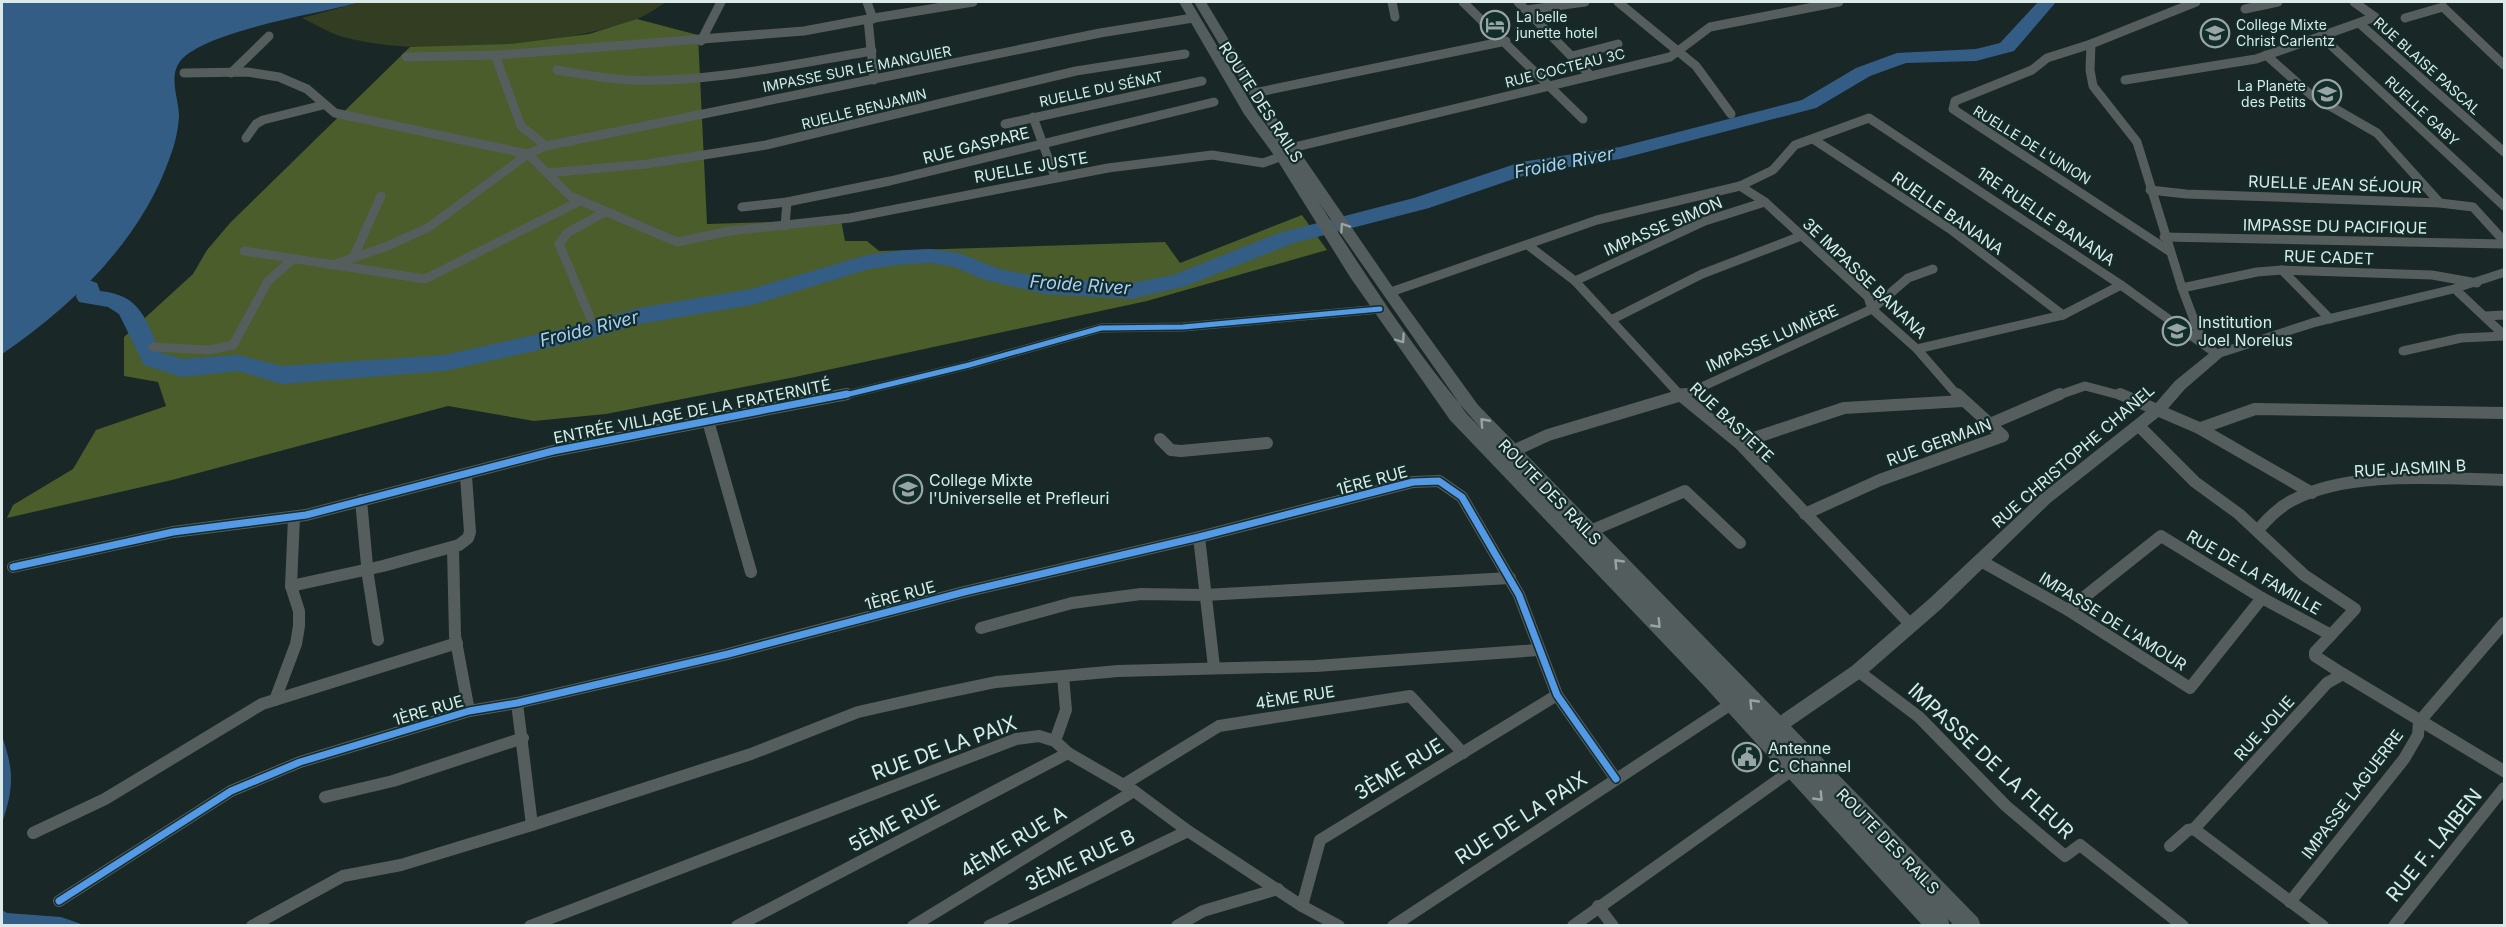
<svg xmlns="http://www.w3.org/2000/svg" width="2506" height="927" viewBox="0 0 2506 927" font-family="Inter,sans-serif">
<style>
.green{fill:#323d22}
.forest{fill:#4a5d2a}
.water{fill:#345d86}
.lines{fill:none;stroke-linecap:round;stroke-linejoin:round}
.river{fill:#345d86;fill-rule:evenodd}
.street-far1{stroke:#555d5d;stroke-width:9}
.street{stroke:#555d5d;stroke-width:12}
.secondary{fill:#555e5f;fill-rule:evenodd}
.primary{fill:#545d5d;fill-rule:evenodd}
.cycleway-far1-casing{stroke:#132d2b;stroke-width:8}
.cycleway-casing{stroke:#132d2b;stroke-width:10}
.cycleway-far1{stroke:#5399e6;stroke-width:5}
.cycleway{stroke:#5399e6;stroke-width:7}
.oneway{stroke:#98a4a2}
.labels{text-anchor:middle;stroke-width:4.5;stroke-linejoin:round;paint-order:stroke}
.far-poi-label{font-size:14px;fill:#dbeae8;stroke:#132d2b;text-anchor:start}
.far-street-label{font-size:14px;fill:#dbeae8;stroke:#132d2b}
.street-label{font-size:16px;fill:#dbeae8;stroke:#132d2b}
.poi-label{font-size:16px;fill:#dbeae8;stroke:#132d2b;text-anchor:start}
.water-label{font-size:18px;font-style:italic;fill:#a9cef7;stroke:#132d2b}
.near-street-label{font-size:20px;fill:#dbeae8;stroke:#132d2b}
</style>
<rect width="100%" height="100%" fill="#192726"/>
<path class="green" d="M361,2H667C656,8 646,16 635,20C561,46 419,58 343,37C329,33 315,24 302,18Z"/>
<polygon class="forest" points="637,19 698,35 707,224 841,220 845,241 867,241 879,251 1165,242 1180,263 1302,215 1327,250 1147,301 795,377 606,414 534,421 448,406 172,480 7,518 13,505 73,469 96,430 166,406 158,382 124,376 124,337 193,274 207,250 230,223 410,47 511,44 589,34"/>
<g class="water">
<path d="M2,2H361C317,14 216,29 184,57C166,73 179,97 179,117C178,131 175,144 170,157C142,239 73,306 2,354Z"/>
<path d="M2,736C14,771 14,787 2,823Z"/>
<polygon points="2,910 7,913 61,917 84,925 2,925"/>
</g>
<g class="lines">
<path class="river" d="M2038,2H2056L2014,51L1976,61L1906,63L1870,76L1816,108L1620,159L1531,173L1429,208L1294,243L1186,286L1131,299L1045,294L985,280L954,267L931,263L906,264L869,269L752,305L640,324L588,339L445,371L282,384L238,371L182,377L144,365L119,314L108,307L79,302L76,297L77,292L72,286L75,281L83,278L97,283L100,291C142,295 145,320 161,353L182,359L238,355L282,366L445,355L587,323L639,308L751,289L867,255L906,250L931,249L959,253L999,269L1045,278L1131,283L1173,275L1279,233L1414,198L1521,162L1620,147L1802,100L1856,68L1897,53L1976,49L2000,43Z"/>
<g class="street-far1">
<polyline points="867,2 873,19"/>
<polyline points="1392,2 1395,17"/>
<polyline points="1463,2 1583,119"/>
<polyline points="1518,2 1591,76"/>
<polyline points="1618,2 1696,66 1731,114"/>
<polyline points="2196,2 2091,44 2090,70 2093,86 2137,142 2182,288 2203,344 2217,354"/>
<polyline points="2354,2 2375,17"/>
<polyline points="2443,7 2504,65"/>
<polyline points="2245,9 2278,2"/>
<polyline points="1526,10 1585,2"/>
<polyline points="2405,18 2443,7"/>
<polyline points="2359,23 2504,152"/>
<polyline points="2321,36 2504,206"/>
<polyline points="701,41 721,2"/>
<polyline points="2091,44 2047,58 2032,70 1955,101 1953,109 2169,251"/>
<polyline points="2266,55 2311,95 2377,133 2440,203"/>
<polyline points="1572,56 1618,44"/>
<polyline points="406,57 498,55"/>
<path d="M557,70C581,74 605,79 630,80C711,83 793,64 872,51"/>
<polyline points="184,73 247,72 279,77 307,89 335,113 528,154 570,196 677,242 730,231 850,218 1108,168 1212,155 1263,163 1282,156"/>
<polyline points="231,73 269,36"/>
<polyline points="874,80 868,19 973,2"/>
<polyline points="2125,80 2256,59 2375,17"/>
<polyline points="1254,93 1506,41"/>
<polyline points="1033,117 1055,177"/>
<polyline points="1005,124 1202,81"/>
<polyline points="246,138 256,124 263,120 323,105"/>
<polyline points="1813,139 1950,229 2063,315"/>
<polyline points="546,146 521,126 496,58 498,55 804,31 868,19"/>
<polyline points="1291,148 1670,57 1710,27 1839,2"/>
<polyline points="547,173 647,164 766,145 1076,71 1185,54"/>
<polyline points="1740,186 1765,202 1868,297 1872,309 1917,349 1958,396"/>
<polyline points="2150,190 2186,194 2440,203 2473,207 2504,241"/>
<polyline points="742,207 787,202 890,181 1214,102"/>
<polyline points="785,226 787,202"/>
<polyline points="2164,237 2504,244"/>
<polyline points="1529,246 1575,281 1681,396"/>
<polyline points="244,251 425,279 580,201"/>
<polyline points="353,258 381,196"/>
<polyline points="332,265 388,246 429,227 528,154 546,146 1100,33 1193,18"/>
<polyline points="2282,270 2330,319"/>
<polyline points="1575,281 1705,221 1765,202"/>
<polyline points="2182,288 2257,272 2282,270 2432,275 2477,283"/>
<polyline points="2455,289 2504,335"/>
<polyline points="1388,293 1597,220 1740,186 1773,170 1795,145 1869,118 2121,285 2203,344"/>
<polyline points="2486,316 2504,315"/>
<polyline points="590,317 559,244 567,233 605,212"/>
<polyline points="1611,320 1702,274 1801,236"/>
<polyline points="153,347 210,350 233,345 268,281 293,259"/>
<polyline points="1917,349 2063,315 2121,285"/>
<polyline points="2403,351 2461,338 2504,336"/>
<polyline points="841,396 969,365 1101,328 1183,327 1380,309"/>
<polyline points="1682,396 1872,309 1908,278 1933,269"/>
<polyline points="2056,396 2085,386 2123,396"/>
</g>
<g class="street">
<polyline points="1679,394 1739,443 1911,625"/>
<polyline points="1957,394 1990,424"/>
<polyline points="2120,394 2199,428 2312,493"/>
<polyline points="708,421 751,572"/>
<polyline points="2201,428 2255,409 2504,413"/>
<polyline points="1160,439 1171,450 1181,451 1267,443"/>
<polyline points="1739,443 1844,408 1963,401"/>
<polyline points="1511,452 1548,435 1685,394"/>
<polyline points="361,500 368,576 378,640"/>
<polyline points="1805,514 1880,480 2003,436 1990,424 2060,394"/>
<path d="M2258,530C2268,518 2279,507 2293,500C2350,470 2441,479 2504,480"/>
<polyline points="1588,532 1685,491 1740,543"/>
<polyline points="1199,537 1214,667"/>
<polyline points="453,548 455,636 469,711"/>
<polyline points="1981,561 2068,610 2190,688 2262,598"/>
<polyline points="13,567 173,532 306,515 553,451 847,394"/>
<polyline points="291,586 383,566 459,545 468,538 470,532 466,476"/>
<polyline points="2068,610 2161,536 2262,598 2331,635 2355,609 2304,575 2239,514 2195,482 2139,426"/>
<polyline points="981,628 1072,603 1141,594 1205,595 1510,578"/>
<polyline points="1858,671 1919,717 2006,806 2065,856 2080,845 2183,926"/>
<polyline points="2343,674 2504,771"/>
<polyline points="275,700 296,644 299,626 299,611 291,586 294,517"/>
<polyline points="517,703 532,825"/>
<polyline points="1055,741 1066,710 1063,676"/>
<polyline points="1123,785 1219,726 1410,696 1463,753"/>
<polyline points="325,797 393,781 523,738"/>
<polyline points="2194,829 2323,926"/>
<polyline points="33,833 105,799 262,704 457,643"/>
<polyline points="2170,846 2188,830 2194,829 2327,683 2343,674 2315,656 2315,652 2331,635"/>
<polyline points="59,901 231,791 300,762 469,711 517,703 728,654 964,592 1199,537 1413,482 1439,481 1462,497 1519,595 1557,695 1616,779"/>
<polyline points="2290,902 2404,759 2418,735 2419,722 2504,623"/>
<polyline points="1302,906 1320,840 1557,695"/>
<polyline points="1598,906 1613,926"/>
<polyline points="252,926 343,876 401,865 532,825 751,754 858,712 929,696 996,682 1118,671 1316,666 1538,650"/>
<polyline points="530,926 1016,739 1039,736 1055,741 1068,753 1134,791 1188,831 1302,906 1339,926"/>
<polyline points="737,926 1068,753"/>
<polyline points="913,926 1134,791"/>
<polyline points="989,926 1188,831"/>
<polyline points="1177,926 1203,911 1278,889"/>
<polyline points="1393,926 1731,704"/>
<polyline points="1573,926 1792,770"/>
<polyline points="2394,926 2504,788"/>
</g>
<polygon class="secondary" points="2504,268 2504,277 2455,293 2315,327 2222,357 2185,389 2165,412 2050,503 1941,609 1864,676 1777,736 1771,739 1765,736 1762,731 1765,726 1852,666 1929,599 2040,495 2155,404 2175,381 2212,351 2313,318 2452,285"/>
<path class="primary" d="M1179,2H1191L1257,113L1273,134L1194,2H1206L1273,113L1394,289L1478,405L1978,918L1981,926H1954L1948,919L1950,926H1923L1705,687L1450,420L1350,277L1276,158L1244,114ZM1318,201L1466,413L1503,452C1431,378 1374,288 1318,201Z"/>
<g class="cycleway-far1-casing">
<polyline id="cycleway-far1" points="841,396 969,365 1101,328 1183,327 1380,309"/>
</g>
<g class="cycleway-casing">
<g id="cycleway">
<polyline points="13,567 173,532 306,515 553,451 847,394"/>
<polyline points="59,901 231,791 300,762 469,711 517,703 728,654 964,592 1199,537 1413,482 1439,481 1462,497 1519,595 1557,695 1616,779"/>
</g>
</g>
<use href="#cycleway-far1" class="cycleway-far1"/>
<use href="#cycleway" class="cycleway"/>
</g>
<defs><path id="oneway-chevron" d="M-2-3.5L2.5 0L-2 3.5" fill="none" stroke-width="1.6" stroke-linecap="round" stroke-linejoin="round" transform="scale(1.5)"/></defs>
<g class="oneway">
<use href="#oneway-chevron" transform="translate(1344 227) rotate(-124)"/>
<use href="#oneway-chevron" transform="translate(1401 339) rotate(55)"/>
<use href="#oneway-chevron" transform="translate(1484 422) rotate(-132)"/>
<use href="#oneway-chevron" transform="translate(1618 563) rotate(-134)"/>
<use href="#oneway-chevron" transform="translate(1657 624) rotate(46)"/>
<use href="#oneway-chevron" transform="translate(1753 703) rotate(-134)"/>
<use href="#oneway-chevron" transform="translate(1819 797) rotate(46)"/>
</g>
<defs>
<g id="hotel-ring" transform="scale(1.5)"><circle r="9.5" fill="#132d2b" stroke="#97a6a4" stroke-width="1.5"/><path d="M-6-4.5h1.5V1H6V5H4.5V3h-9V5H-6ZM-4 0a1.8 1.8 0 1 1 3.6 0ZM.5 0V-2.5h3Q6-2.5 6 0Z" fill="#97a6a4"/></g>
<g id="school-ring" transform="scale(1.5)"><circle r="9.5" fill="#132d2b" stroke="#97a6a4" stroke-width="1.5"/><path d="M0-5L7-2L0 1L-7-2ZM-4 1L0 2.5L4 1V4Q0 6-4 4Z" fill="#97a6a4"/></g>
<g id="civic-ring" transform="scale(1.5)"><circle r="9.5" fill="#132d2b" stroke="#97a6a4" stroke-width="1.5"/><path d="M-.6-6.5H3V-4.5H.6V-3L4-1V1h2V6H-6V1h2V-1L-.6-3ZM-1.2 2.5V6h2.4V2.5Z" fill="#97a6a4"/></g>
</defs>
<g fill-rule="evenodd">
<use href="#hotel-ring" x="1495" y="25"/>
<use href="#school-ring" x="2215" y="33"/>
<use href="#school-ring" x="2327" y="94"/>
<use href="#school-ring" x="2177" y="331"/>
<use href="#school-ring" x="908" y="489"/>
<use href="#civic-ring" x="1747" y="757"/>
</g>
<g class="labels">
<g class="far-poi-label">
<text x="1516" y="22">La belle<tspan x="1516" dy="16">junette hotel</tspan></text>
<text x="2236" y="30">College Mixte<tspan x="2236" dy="16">Christ Carlentz</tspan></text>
<text x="2306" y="91" text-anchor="end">La Planete<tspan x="2306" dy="16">des Petits</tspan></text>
</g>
<g class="far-street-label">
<text transform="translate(2427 66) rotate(42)" y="5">RUE BLAISE PASCAL</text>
<text transform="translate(1565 68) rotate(-14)" y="5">RUE COCTEAU 3C</text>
<text transform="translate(857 69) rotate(-11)" y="5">IMPASSE SUR LE MANGUIER</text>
<text transform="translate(1101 89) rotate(-12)" y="5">RUELLE DU SÉNAT</text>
<text transform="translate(864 109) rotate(-14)" y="5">RUELLE BENJAMIN</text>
<text transform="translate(2422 111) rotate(43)" y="5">RUELLE GABY</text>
<text transform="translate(2032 145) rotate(32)" y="5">RUELLE DE L'UNION</text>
</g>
<g class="street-label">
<text transform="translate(1261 102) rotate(57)" y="6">ROUTE DES RAILS</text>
<text transform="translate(976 145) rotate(-14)" y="6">RUE GASPARE</text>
<text transform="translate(1031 167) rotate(-10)" y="6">RUELLE JUSTE</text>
<text transform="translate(2335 184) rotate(2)" y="6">RUELLE JEAN SÉJOUR</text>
<text transform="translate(1948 213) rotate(35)" y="6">RUELLE BANANA</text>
<text transform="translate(2046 216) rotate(34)" y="6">1RE RUELLE BANANA</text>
<text transform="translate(1663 226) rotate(-23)" y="6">IMPASSE SIMON</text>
<text transform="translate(2335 226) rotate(1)" y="6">IMPASSE DU PACIFIQUE</text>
<text transform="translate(2329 257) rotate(2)" y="6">RUE CADET</text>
<text transform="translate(1865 278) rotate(44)" y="6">3E IMPASSE BANANA</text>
<text transform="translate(1772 338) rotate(-24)" y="6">IMPASSE LUMIÈRE</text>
<text transform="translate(692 411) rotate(-11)" y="6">ENTRÉE VILLAGE DE LA FRATERNITÉ</text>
<text transform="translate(1732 422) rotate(43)" y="6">RUE BASTETE</text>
<text transform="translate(1939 442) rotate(-20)" y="6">RUE GERMAIN</text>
<text transform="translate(2073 456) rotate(-41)" y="6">RUE CHRISTOPHE CHANEL</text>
<text transform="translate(2410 468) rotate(-3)" y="6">RUE JASMIN B</text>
<text transform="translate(1372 480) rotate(-15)" y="6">1ÈRE RUE</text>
<text transform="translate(1550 492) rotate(46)" y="6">ROUTE DES RAILS</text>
<text transform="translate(2254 572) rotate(30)" y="6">RUE DE LA FAMILLE</text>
<text transform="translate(900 595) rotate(-15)" y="6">1ÈRE RUE</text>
<text transform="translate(2113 621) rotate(32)" y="6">IMPASSE DE L'AMOUR</text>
<text transform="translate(1295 697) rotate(-9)" y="6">4ÈME RUE</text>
<text transform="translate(428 710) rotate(-16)" y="6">1ÈRE RUE</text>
<text transform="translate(2264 728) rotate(-48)" y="6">RUE JOLIE</text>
<text transform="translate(2352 794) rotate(-53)" y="6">IMPASSE LAGUERRE</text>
<text transform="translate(1888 841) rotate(46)" y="6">ROUTE DES RAILS</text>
</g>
<g class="poi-label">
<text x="2198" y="328">Institution<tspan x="2198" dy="18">Joel Norelus</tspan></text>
<text x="929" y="486">College Mixte<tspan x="929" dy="18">l'Universelle et Prefleuri</tspan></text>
<text x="1768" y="754">Antenne<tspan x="1768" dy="18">C. Channel</tspan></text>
</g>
<g class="water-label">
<text transform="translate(1564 163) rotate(-11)" y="6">Froide River</text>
<text transform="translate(1080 285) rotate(4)" y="6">Froide River</text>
<text transform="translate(589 329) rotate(-14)" y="6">Froide River</text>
</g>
<g class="near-street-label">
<text transform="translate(944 748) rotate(-20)" y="7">RUE DE LA PAIX</text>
<text transform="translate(1991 761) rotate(43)" y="7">IMPASSE DE LA FLEUR</text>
<text transform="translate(1399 769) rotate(-31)" y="7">3ÈME RUE</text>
<text transform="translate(1521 818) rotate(-33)" y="7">RUE DE LA PAIX</text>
<text transform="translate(894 823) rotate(-28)" y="7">5ÈME RUE</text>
<text transform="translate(1013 842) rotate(-31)" y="7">4ÈME RUE A</text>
<text transform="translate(2434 845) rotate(-51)" y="7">RUE F. LAIBEN</text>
<text transform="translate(1080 860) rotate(-25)" y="7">3ÈME RUE B</text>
</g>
</g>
<rect width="2506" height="927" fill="none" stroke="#dbeae8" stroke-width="6"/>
</svg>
